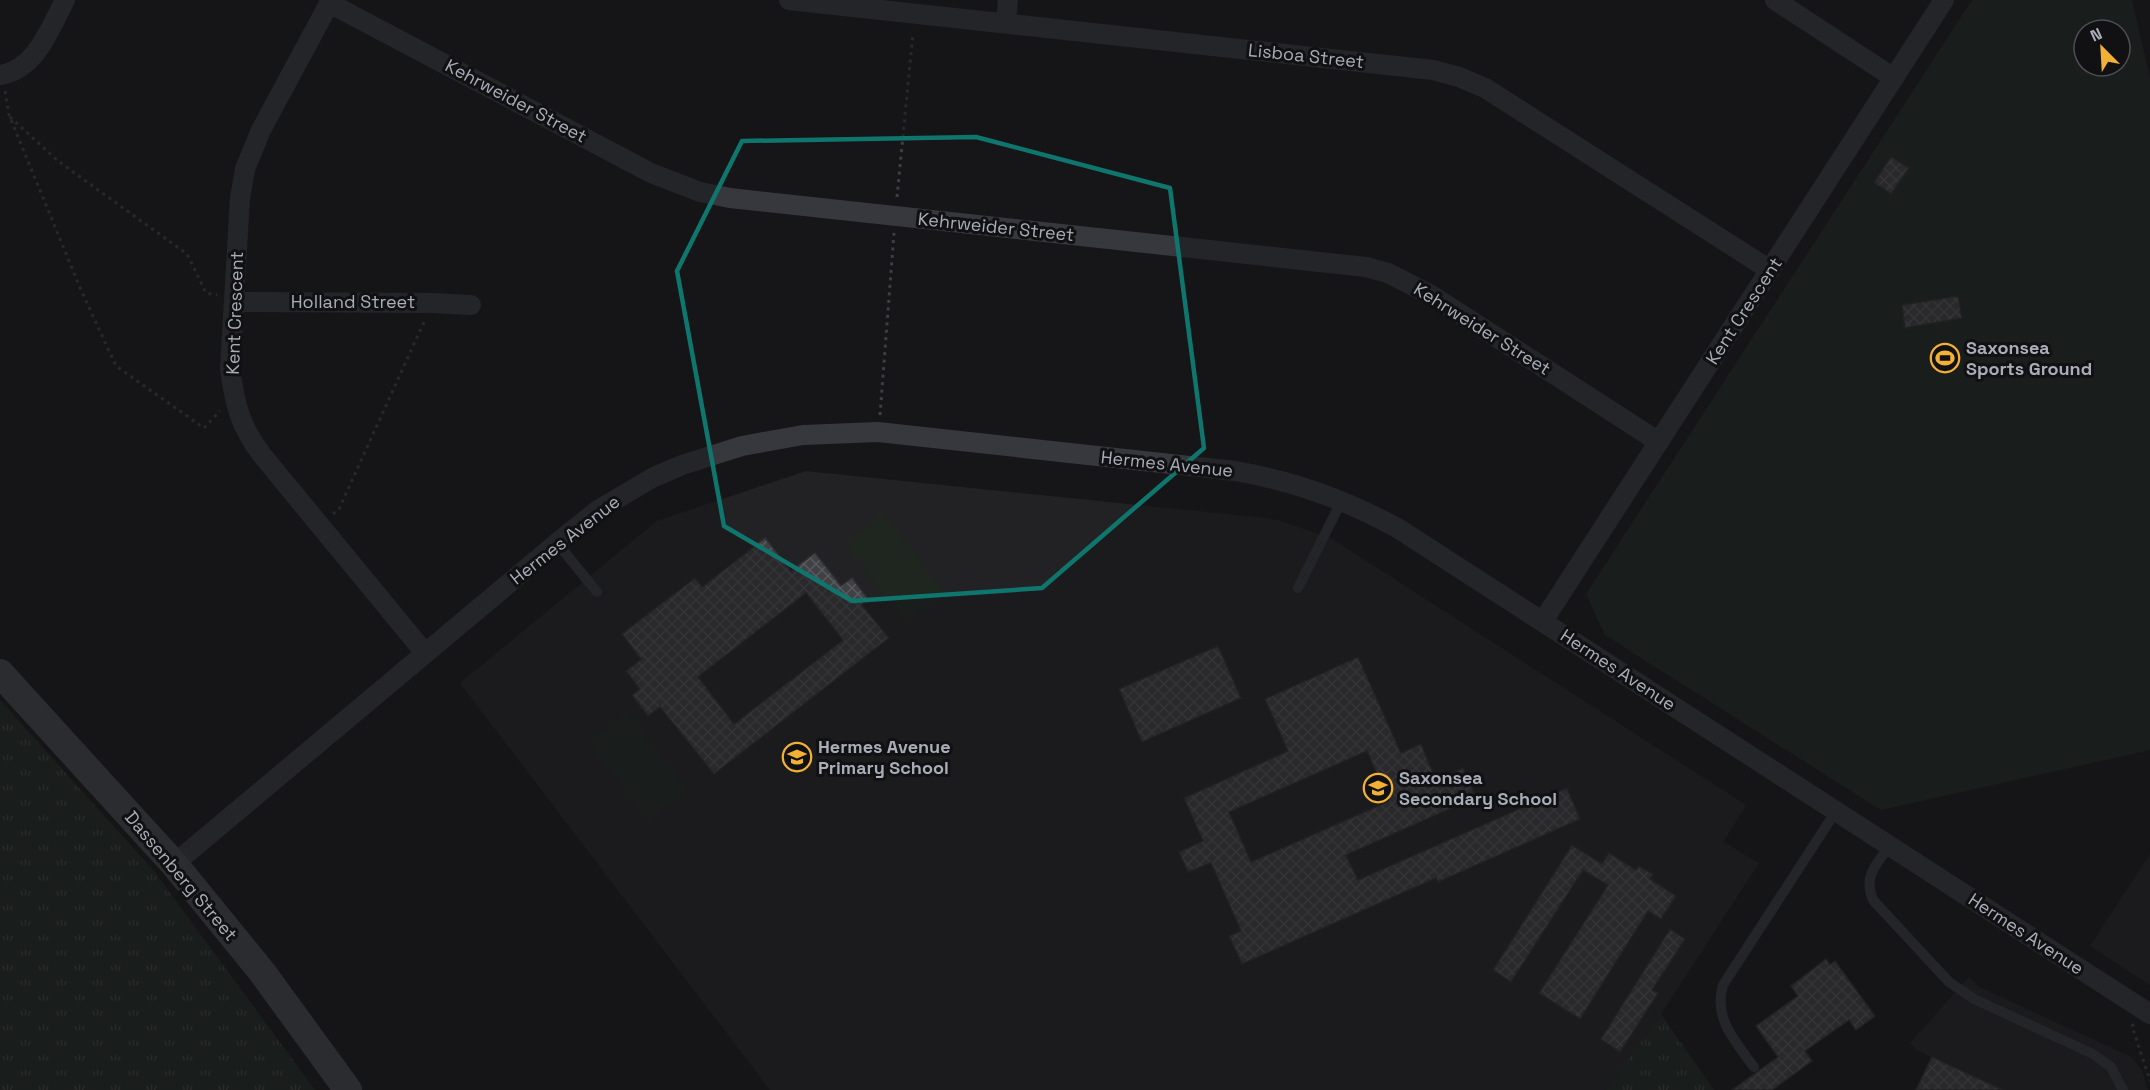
<svg xmlns="http://www.w3.org/2000/svg" width="2150" height="1090" viewBox="0 0 2150 1090" font-family="'Space Grotesk',sans-serif">
<style>
.built{fill:#222225}
.grass{fill:url(#grass-tufts)}
.garden{fill:#1e261f;fill-rule:evenodd}
.building{fill:url(#building-cross-hatch);stroke:#303034;stroke-width:1.5;fill-rule:evenodd}
.lines{fill:none;stroke-linecap:round;stroke-linejoin:round}
.path{stroke:#3d3f44;stroke-width:3;stroke-dasharray:3 4.5;stroke-linecap:butt}
.lane{stroke:#37383d;stroke-width:10}
.street{stroke:#37383d;stroke-width:20}
.secondary{stroke:#45474d;stroke-width:28}
.marked{fill:none;stroke:#0f766e;stroke-width:4.5;stroke-linejoin:round}
.labels{text-anchor:middle;stroke-width:6;stroke-linejoin:round;paint-order:stroke}
.street-label{font-size:18px;fill:#a8adb8;stroke:#111113}
.poi-label{font-size:18px;font-weight:bold;fill:#a8adb8;stroke:#111113;text-anchor:start}
</style>
<defs>
<pattern id="grass-tufts" width="24" height="20" patternUnits="userSpaceOnUse" patternTransform="scale(1.5)"><rect width="24" height="20" fill="#1e261f"/><path d="M3 7l-1-3M5 7V3M7 7l1-3M15 17l-1-3M17 17v-4M19 17l1-3" fill="none" stroke="#3c433d"/></pattern>
<pattern id="building-cross-hatch" width="8" height="8" patternUnits="userSpaceOnUse" patternTransform="scale(1.5)"><rect width="8" height="8" fill="#404145"/><path d="M0 0l8 8M0 8l8-8" fill="none" stroke="#595a5e"/></pattern>
</defs>
<rect width="100%" height="100%" fill="#161618"/>
<g class="built">
<polygon points="806,471 1265,518 1281,521 1332,539 1746,805 1723,842 1759,863 1661,1014 1605,1090 770,1090 460,683 657,521"/>
<polygon points="2150,854 2150,985 2090,946"/>
<polygon points="1969,977 1979,987 2131,1057 2142,1070 2148,1090 1916,1090 1931,1057 1917,1050 1910,1043"/>
</g>
<g class="grass">
<polygon points="0,700 154,871 315,1090 0,1090"/>
<polygon points="1661,1014 1714,1090 1605,1090"/>
</g>
<g class="garden">
<path d="M1972,0H2132L2150,78V750L1881,810L1605,635L1586,594ZM2084,30H2120V66H2084Z"/>
<polygon points="883,513 945,592 905,622 844,543"/>
<polygon points="627,713 688,790 648,821 588,743"/>
</g>
<g class="building">
<polygon points="1891,157 1909,168 1891,194 1874,182"/>
<polygon points="1958,296 1962,318 1905,328 1902,305"/>
<path d="M765,538L791,571L815,553L841,586L852,578L868,599L862,605L889,638L714,774L660,707L648,716L632,695L640,689L626,671L641,659L622,634L695,578L702,587ZM806,593L843,640L734,724L698,677Z"/>
<polygon points="1218,646 1241,698 1142,742 1119,689"/>
<path d="M1358,657L1401,753L1421,744L1436,780L1463,768L1476,797L1346,855L1358,880L1567,788L1580,819L1438,882L1436,878L1242,964L1229,936L1241,931L1211,863L1188,872L1179,852L1203,841L1184,798L1288,751L1265,699ZM1367,751L1389,801L1251,862L1229,812Z"/>
<polygon points="1572,845 1602,864 1609,853 1636,870 1639,866 1653,874 1650,879 1676,896 1661,919 1648,911 1580,1019 1539,993 1608,885 1583,870 1511,982 1493,970"/>
<polygon points="1670,929 1685,939 1652,990 1658,993 1620,1052 1601,1039"/>
<polygon points="1826,959 1830,965 1835,961 1875,1016 1856,1030 1849,1020 1805,1051 1812,1061 1772,1090 1732,1090 1778,1057 1756,1026 1798,996 1791,986"/>
<polygon points="1932,1057 2003,1090 1916,1090"/>
</g>
<g class="lines">
<g class="path">
<polyline points="5,91 9,115 81,290 116,366 204,428 220,411"/>
<polyline points="10,117 58,161 187,254 206,293 217,295"/>
<polyline points="897,197 913,33"/>
<polyline points="880,415 894,233"/>
<polyline points="333,514 339,509 424,322"/>
<polyline points="2134,1024 2132,1026 2150,1081"/>
</g>
<g class="lane">
<polyline points="557,543 597,592"/>
<polyline points="1298,588 1342,500"/>
<path d="M1890,846C1876,864 1863,877 1873,900L1949,982L1974,999L2093,1054L2111,1067L2123,1090"/>
<path d="M1754,1067C1735,1041 1713,1018 1723,985L1836,811"/>
</g>
<g class="street">
<path d="M331,0L261,130L245,169L240,198L230,369C235,405 240,426 262,455L425,653"/>
<polyline points="789,0 1433,70 1459,77 1485,88 1770,270"/>
<polyline points="1775,0 1894,78"/>
<polyline points="329,3 651,173 700,192 730,198 1366,267 1388,273 1431,295 1659,442"/>
<polyline points="1006,23 1008,0"/>
<path d="M0,75C36,70 50,28 65,0"/>
<polyline points="234,302 432,303 471,305"/>
<polyline points="1543,621 1944,0"/>
<path d="M174,864L557,543L598,510L652,478L682,465L742,446L803,435L878,432L1235,471C1294,481 1347,500 1399,529L2150,1014"/>
</g>
<polyline class="secondary" points="0,673 174,864 262,972 348,1090"/>
</g>
<path d="M0 0H2150V1090H0ZM976,137L1170,188L1204,448L1042,588L852,601L724,526L677,271L742,141Z" fill="#161618" fill-opacity=".55" fill-rule="evenodd"/>
<path class="marked" d="M976,137L1170,188L1204,448L1042,588L852,601L724,526L677,271L742,141Z"/>
<defs>
<g id="stadium-ring" transform="scale(1.5)"><circle r="9.5" fill="#111113" stroke="#f2b134" stroke-width="1.5"/><path d="M0-5a6.5 5 0 1 0 0 10a6.5 5 0 1 0 0-10ZM-3.5-1.8h7v3.6h-7Z" fill="#f2b134"/></g>
<g id="school-ring" transform="scale(1.5)"><circle r="9.5" fill="#111113" stroke="#f2b134" stroke-width="1.5"/><path d="M0-5L7-2L0 1L-7-2ZM-4 1L0 2.5L4 1V4Q0 6-4 4Z" fill="#f2b134"/></g>
</defs>
<g fill-rule="evenodd">
<use href="#stadium-ring" x="1945" y="358"/>
<use href="#school-ring" x="797" y="757"/>
<use href="#school-ring" x="1378" y="788"/>
</g>
<g class="labels">
<g class="street-label">
<text transform="translate(1306 56) rotate(6)" y="6">Lisboa Street</text>
<text transform="translate(516 101) rotate(28)" y="6">Kehrweider Street</text>
<text transform="translate(996 227) rotate(6)" y="6">Kehrweider Street</text>
<text x="353" y="308">Holland Street</text>
<text transform="translate(1744 311) rotate(-57)" y="6">Kent Crescent</text>
<text transform="translate(235 313) rotate(-88)" y="6">Kent Crescent</text>
<text transform="translate(1482 329) rotate(32)" y="6">Kehrweider Street</text>
<text transform="translate(1167 464) rotate(6)" y="6">Hermes Avenue</text>
<text transform="translate(565 540) rotate(-38)" y="6">Hermes Avenue</text>
<text transform="translate(1618 670) rotate(33)" y="6">Hermes Avenue</text>
<text transform="translate(181 876) rotate(50)" y="6">Dassenberg Street</text>
<text transform="translate(2026 934) rotate(33)" y="6">Hermes Avenue</text>
</g>
<g class="poi-label">
<text x="1966" y="354">Saxonsea<tspan x="1966" dy="21">Sports Ground</tspan></text>
<text x="818" y="753">Hermes Avenue<tspan x="818" dy="21">Primary School</tspan></text>
<text x="1399" y="784">Saxonsea<tspan x="1399" dy="21">Secondary School</tspan></text>
</g>
</g>
<g transform="translate(2102 48) rotate(336)"><circle r="28" fill="#111113" stroke="#4d4f55" stroke-width="1.5"/>
<path d="M0-4.5L10 22L0 15L-10 22Z" fill="#f2b134"/>
<text y="-9" font-size="16" font-weight="bold" text-anchor="middle" fill="#a8adb8">N</text>
</g>
</svg>
